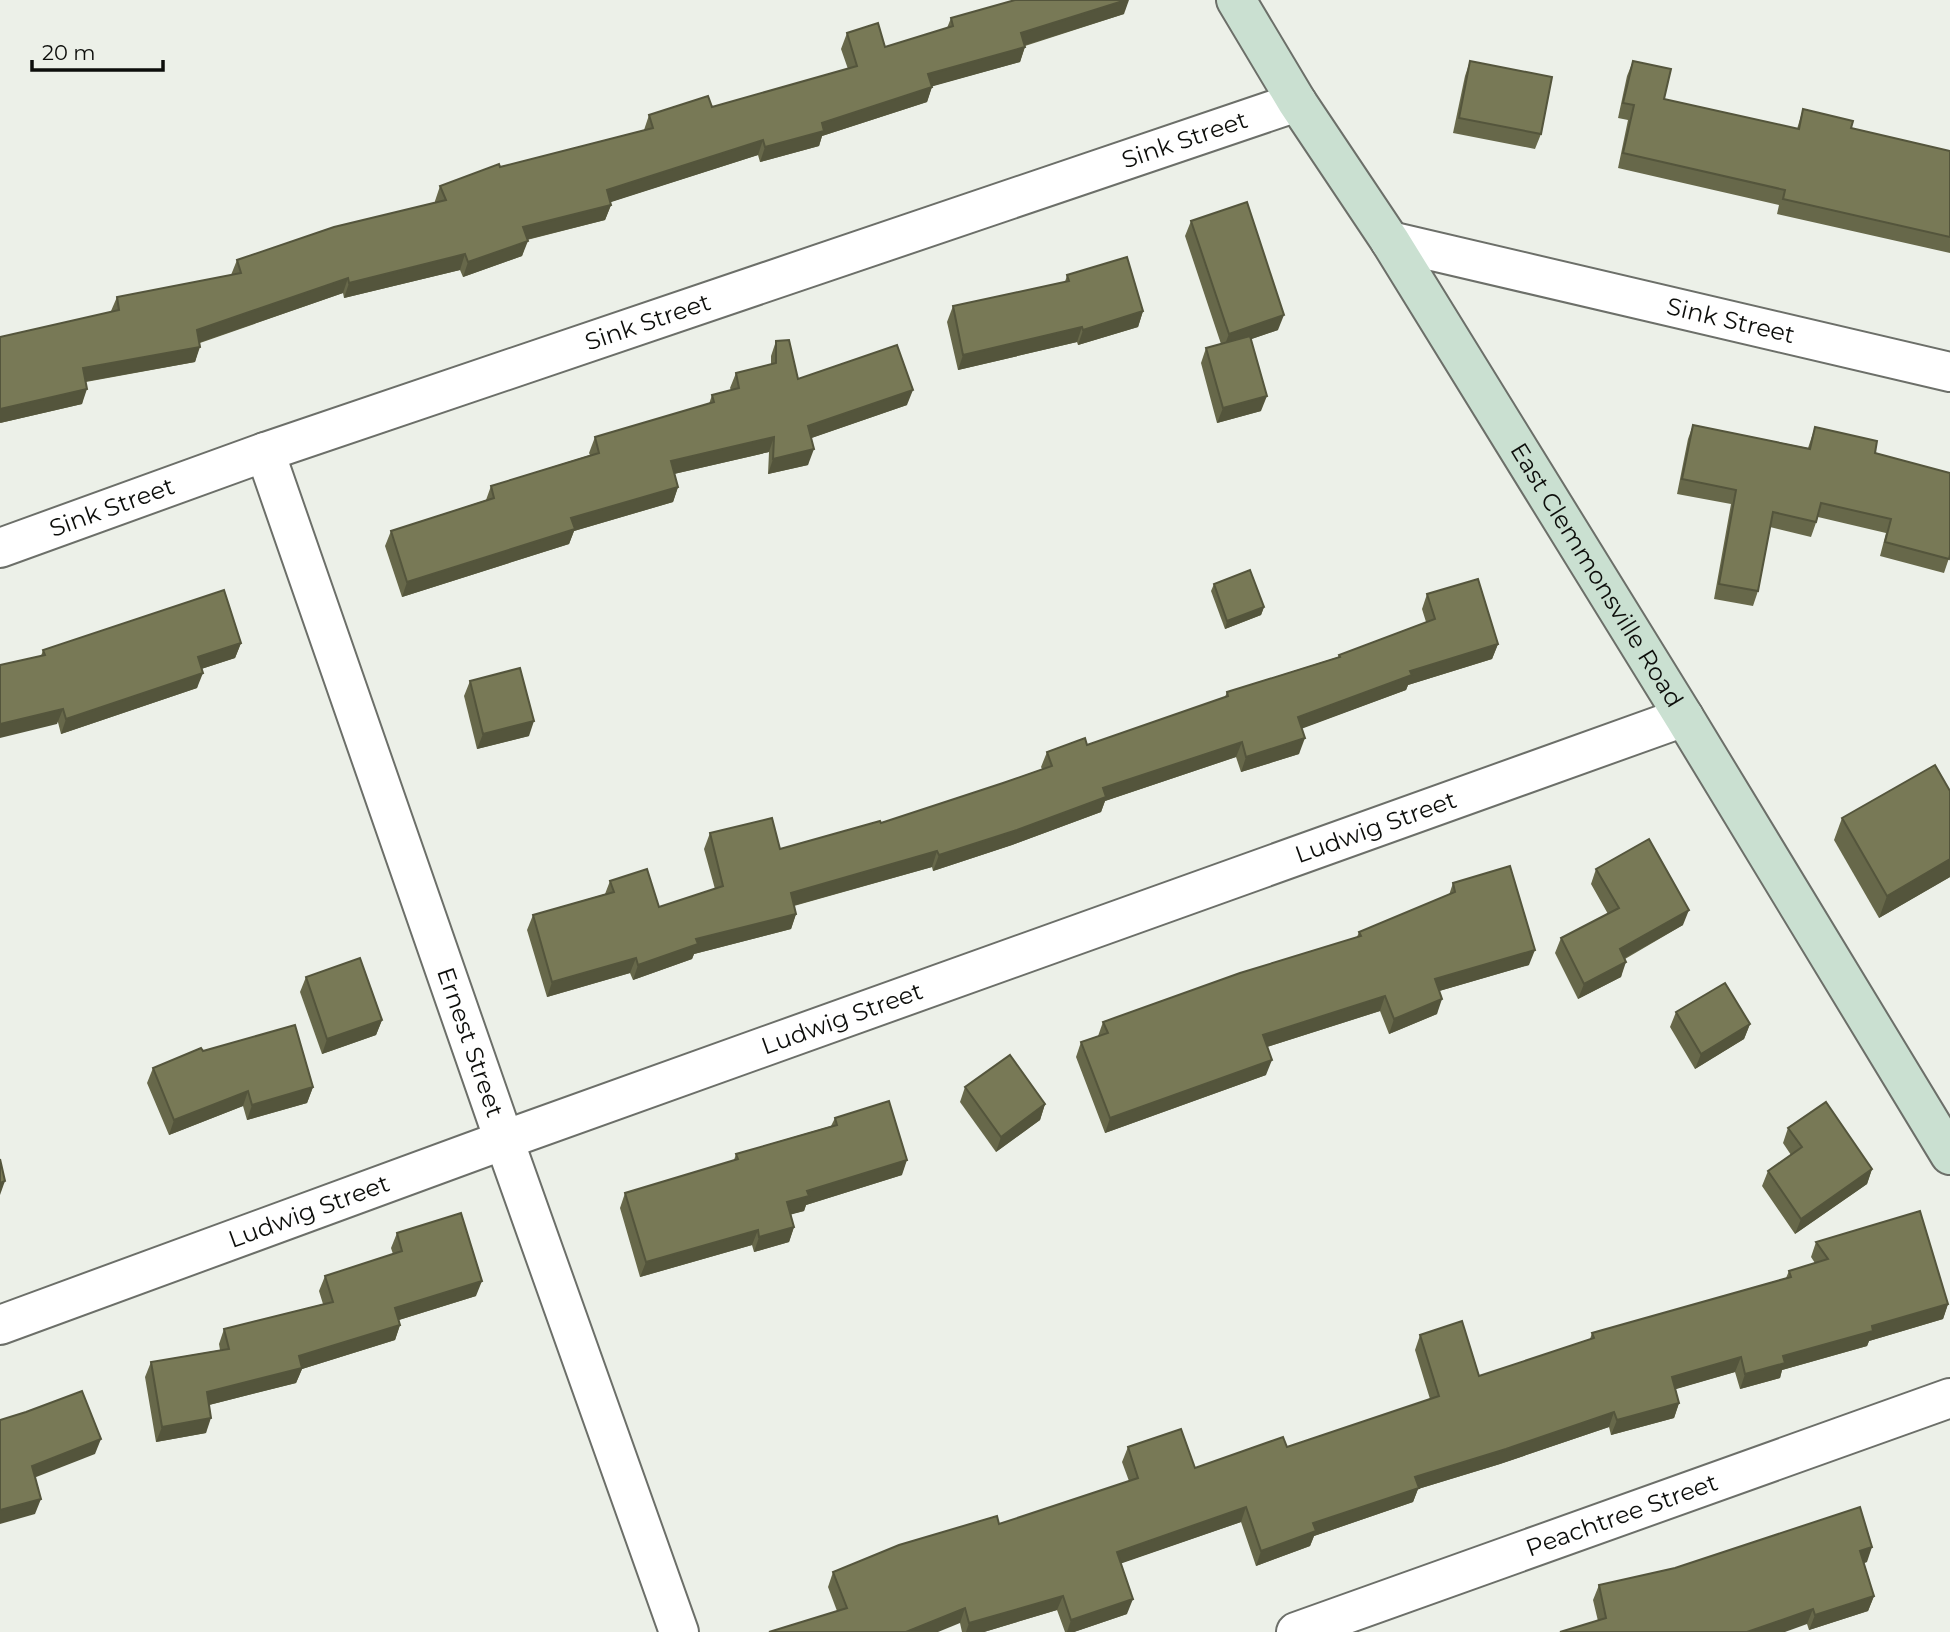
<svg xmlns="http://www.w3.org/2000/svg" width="1950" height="1632" viewBox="0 0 1950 1632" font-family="Montserrat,sans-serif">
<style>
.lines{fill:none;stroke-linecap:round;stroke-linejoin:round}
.street-casing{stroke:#6c6f69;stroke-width:42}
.secondary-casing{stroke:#6c6f69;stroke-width:42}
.street{stroke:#fff;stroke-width:38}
.secondary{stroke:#cae0d1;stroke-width:38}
.wall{fill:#67684a}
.shaded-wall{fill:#54553c}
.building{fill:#787956;stroke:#54553c;stroke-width:2}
.labels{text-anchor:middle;stroke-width:6;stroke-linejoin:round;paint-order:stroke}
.street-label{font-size:24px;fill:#0d0e0b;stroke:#ecf0e8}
</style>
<rect width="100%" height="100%" fill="#ecf0e8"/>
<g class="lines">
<g class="street-casing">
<g id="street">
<path id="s1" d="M1390,241L1950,372"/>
<path id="s2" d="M265,452L504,1140L679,1632"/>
<path id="s3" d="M0,548L265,452L1297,102"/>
<path id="s4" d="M0,1325L504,1140L1684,717"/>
<path id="s5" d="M1296,1632L1950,1398"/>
</g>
</g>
<g class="secondary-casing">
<g id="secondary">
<path id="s6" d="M1236,0L1297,102L1390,241L1684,717L1950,1155"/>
</g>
</g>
<use href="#street" class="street"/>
<use href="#secondary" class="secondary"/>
</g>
<g class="wall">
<polygon points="1124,14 1025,46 1020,62 932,86 927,102 822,136 819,146 760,162 758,155 610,202 611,205 605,220 527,240 522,256 463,277 460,270 344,298 343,293 200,343 195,362 86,382 82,404 0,423 111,311 117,297 231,275 237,260 435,203 435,201 440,186 500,167 644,130 649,115 712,107 848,69 841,49 847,33 885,47 947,28 951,18"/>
<polygon points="1470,61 1541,134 1535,149 1453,133 1465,76"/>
<polygon points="1633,61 1664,99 1797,129 1803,109 1851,128 1950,151 1950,253 1777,214 1779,205 1618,168 1628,120 1618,118 1627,76"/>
<polygon points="1191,221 1278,330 1251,339 1261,411 1217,423 1201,363 1206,348 1221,344 1185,236"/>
<polygon points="1067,275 1143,311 1138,327 1078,345 1077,342 958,370 947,322 953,306 1065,282"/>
<polygon points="776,341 798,379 907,405 811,438 808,465 768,474 769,452 674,474 678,487 673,502 574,531 569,544 402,597 385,546 391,531 486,500 491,486 590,455 589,453 595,437 709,404 712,395 731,390 730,388 736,373 771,364 771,356"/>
<polygon points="1693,425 1808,448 1815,427 1875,453 1950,555 1944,573 1880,556 1886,533 1818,517 1811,537 1770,527 1758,591 1753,606 1714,599 1731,504 1677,494 1688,439"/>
<polygon points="1214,584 1264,607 1261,615 1225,629 1211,591"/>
<polygon points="1427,594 1498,644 1492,659 1408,685 1406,690 1302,728 1299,754 1241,772 1236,757 1105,801 1101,812 1012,845 933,871 932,867 794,906 796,914 791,929 694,954 692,959 633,980 630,973 547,997 527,930 533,915 605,894 610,881 659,907 715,889 704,849 710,833 780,849 881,823 1003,783 1042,769 1041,767 1047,752 1087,745 1225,697 1227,692 1338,657 1339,655 1426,622 1422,609"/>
<polygon points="241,643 235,658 201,669 197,688 61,734 41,656 43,650"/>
<polygon points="470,681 529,736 477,749 464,696"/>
<polygon points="1950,791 1950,877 1879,918 1834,840 1842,818"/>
<polygon points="1596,869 1683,925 1625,959 1621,977 1578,999 1555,953 1561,938 1608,914 1591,884"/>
<polygon points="1453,883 1529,965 1439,991 1437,1014 1389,1034 1380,1011 1267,1047 1266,1075 1105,1133 1076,1057 1081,1042 1098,1036 1103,1022 1357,937 1359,932 1449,895"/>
<polygon points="306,977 382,1020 376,1035 322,1054 300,992"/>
<polygon points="1676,1012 1750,1024 1744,1039 1695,1069 1670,1027"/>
<polygon points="203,1051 313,1087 307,1103 247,1120 243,1106 169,1135 147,1083 153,1068"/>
<polygon points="965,1087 1045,1104 1040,1120 996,1152 960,1102"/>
<polygon points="835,1118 902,1175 806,1205 804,1211 791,1214 794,1227 789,1242 754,1252 752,1245 640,1277 620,1208 625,1193 734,1160 736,1154 831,1126"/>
<polygon points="1788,1128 1872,1169 1867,1184 1795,1234 1762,1186 1768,1171 1791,1155 1783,1143"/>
<polygon points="397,1233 476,1296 399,1320 400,1325 395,1340 302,1369 296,1383 209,1405 206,1433 156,1442 145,1377 151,1362 220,1350 219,1344 224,1329 323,1304 319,1291 325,1276 393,1254 391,1248"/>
<polygon points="1816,1242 1948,1304 1943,1319 1869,1341 1867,1346 1782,1370 1780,1378 1740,1389 1735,1372 1675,1389 1679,1403 1674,1418 1611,1435 1609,1427 1500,1464 1418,1489 1413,1502 1314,1536 1310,1546 1256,1566 1241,1522 1121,1563 1127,1614 1074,1632 1065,1632 1057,1610 984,1632 962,1632 960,1623 837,1611 828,1587 833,1572 999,1524 1129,1481 1122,1462 1128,1447 1195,1468 1287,1447 1430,1399 1415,1350 1420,1335 1479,1376 1590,1339 1592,1333 1786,1278 1789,1271 1815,1263 1811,1257"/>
<polygon points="1867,1562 1864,1563 1874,1596 1868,1611 1809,1630 1807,1624 1598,1621 1593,1600 1599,1585"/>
</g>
<g class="shaded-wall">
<polygon points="1126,0 1129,0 1124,14 1016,48 1021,33"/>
<polygon points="1025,47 1020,62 923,89 928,74"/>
<polygon points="932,87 927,102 822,136 819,146 760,162 765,147 822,123"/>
<polygon points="763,140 758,155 602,205 607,190"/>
<polygon points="611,205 605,220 517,242 523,227"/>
<polygon points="528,241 522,256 463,277 468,262"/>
<polygon points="465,254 460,270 344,298 349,283"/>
<polygon points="348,278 343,293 192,345 197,330"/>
<polygon points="1143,311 1138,327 1078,345 1083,330"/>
<polygon points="1284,315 1278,330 1223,349 1229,334"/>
<polygon points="1082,327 1077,342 958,370 963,355"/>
<polygon points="200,347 195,362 77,383 83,368"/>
<polygon points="87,389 82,404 0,423 0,409"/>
<polygon points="913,390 907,405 803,441 808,426"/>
<polygon points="1267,396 1261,411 1217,423 1223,408"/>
<polygon points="774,437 769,452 665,476 671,461"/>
<polygon points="814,449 808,465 768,474 773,459"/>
<polygon points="678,487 673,502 574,531 569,544 402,597 407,582 571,518"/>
<polygon points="1264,607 1261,615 1225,629 1227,621"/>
<polygon points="241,643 235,658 192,672 198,657"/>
<polygon points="1498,644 1492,659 1408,685 1406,690 1293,732 1298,717 1410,671"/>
<polygon points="203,673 197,688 61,734 66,719"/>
<polygon points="63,709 57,724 0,738 0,724"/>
<polygon points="534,721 529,736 477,749 483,734"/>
<polygon points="1305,738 1299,754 1241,772 1246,757"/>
<polygon points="1242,742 1236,757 1105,801 1101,812 1012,845 933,871 939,855 1103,788"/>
<polygon points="937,851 932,867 785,908 791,893"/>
<polygon points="1950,859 1950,877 1879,918 1887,896"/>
<polygon points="1689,910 1683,925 1614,964 1620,949"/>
<polygon points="796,914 791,929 694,954 692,959 633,980 638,965 696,939"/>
<polygon points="1535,950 1529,965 1429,994 1435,979"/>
<polygon points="636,958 630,973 547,997 552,982"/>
<polygon points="1626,962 1621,977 1578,999 1584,984"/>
<polygon points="1385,996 1380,1011 1257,1050 1263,1035"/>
<polygon points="1442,999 1437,1014 1389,1034 1394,1019"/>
<polygon points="382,1020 376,1035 322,1054 327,1039"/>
<polygon points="1750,1024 1744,1039 1695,1069 1701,1054"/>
<polygon points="1272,1060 1266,1075 1105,1133 1110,1118"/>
<polygon points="313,1087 307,1103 247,1120 252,1105"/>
<polygon points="248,1091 243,1106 169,1135 174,1120"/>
<polygon points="1045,1104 1040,1120 996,1152 1001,1137"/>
<polygon points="907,1160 902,1175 806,1205 804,1211 782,1217 787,1202 807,1191"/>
<polygon points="1872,1169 1867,1184 1795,1234 1801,1219"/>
<polygon points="5,1181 0,1195 0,1183"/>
<polygon points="794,1227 789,1242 754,1252 759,1237"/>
<polygon points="758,1230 752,1245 640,1277 646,1262"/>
<polygon points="482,1281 476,1296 389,1323 395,1308"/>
<polygon points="1948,1304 1943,1319 1869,1341 1867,1346 1782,1370 1780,1378 1740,1389 1745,1374 1783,1356 1872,1326"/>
<polygon points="400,1325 395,1340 302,1369 296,1383 201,1407 207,1392 299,1356"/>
<polygon points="1741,1357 1735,1372 1666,1392 1672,1377"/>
<polygon points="1679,1403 1674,1418 1611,1435 1617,1420"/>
<polygon points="1614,1412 1609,1427 1500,1464 1418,1489 1413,1502 1314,1536 1310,1546 1256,1566 1261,1551 1313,1523 1415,1477"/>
<polygon points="211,1418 206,1433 156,1442 162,1427"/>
<polygon points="101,1439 95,1454 26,1481 32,1466"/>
<polygon points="41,1499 35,1514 0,1524 0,1510"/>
<polygon points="1246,1507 1241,1522 1111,1567 1117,1552"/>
<polygon points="1872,1547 1867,1562 1855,1566 1860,1551"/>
<polygon points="1063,1596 1057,1610 984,1632 966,1632 969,1623"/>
<polygon points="1874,1596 1868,1611 1809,1630 1815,1615"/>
<polygon points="1133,1599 1127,1614 1074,1632 1067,1632 1071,1620"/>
<polygon points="965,1608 960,1623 938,1632 906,1632"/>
<polygon points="1813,1609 1807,1624 1785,1632 1747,1632"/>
</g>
<g class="building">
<polygon points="1015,0 1126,0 1021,33 1025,47 928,74 932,87 822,123 824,131 765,147 763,140 607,190 611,205 523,227 528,241 468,262 465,254 349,283 348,278 197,330 200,347 83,368 87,389 0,409 0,337 119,310 117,297 241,273 237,260 334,227 446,200 440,186 499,164 500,167 653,128 649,115 708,96 712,107 857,66 847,33 878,23 885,47 953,26 951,18"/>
<polygon points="1470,61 1552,77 1541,134 1459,118"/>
<polygon points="1633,61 1671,69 1664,99 1799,129 1803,109 1853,121 1851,128 1950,151 1950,237 1783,199 1785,190 1623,153 1634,105 1623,103"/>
<polygon points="1247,202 1284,315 1229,334 1191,221"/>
<polygon points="1127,257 1143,311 1083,330 1082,327 963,355 953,306 1069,281 1067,275"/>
<polygon points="1250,336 1267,396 1223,408 1206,348"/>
<polygon points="789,340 798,379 897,345 913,390 808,426 814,449 773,459 774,437 671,461 678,487 571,518 575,529 407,582 391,531 494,498 491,486 599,453 595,437 714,402 712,395 739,388 736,373 776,363 776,341"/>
<polygon points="1693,425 1810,449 1815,427 1877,441 1875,453 1950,473 1950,555 1949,559 1885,542 1891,519 1821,503 1816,522 1773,512 1758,591 1719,584 1736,490 1682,479"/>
<polygon points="1250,570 1264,607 1227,621 1214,584"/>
<polygon points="1478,579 1498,644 1410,671 1412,675 1298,717 1305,738 1246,757 1242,742 1103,788 1106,797 1017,830 939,855 937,851 791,893 796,914 696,939 698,944 638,965 636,958 552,982 533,915 614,892 610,881 647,869 659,907 723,886 710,833 772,818 780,849 880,821 881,823 1003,783 1052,766 1047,752 1085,738 1087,745 1228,696 1227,692 1340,657 1339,655 1435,619 1427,594"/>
<polygon points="224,590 241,643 198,657 203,673 66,719 63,709 0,724 0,665 45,655 43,650"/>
<polygon points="520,668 534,721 483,734 470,681"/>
<polygon points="1935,765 1950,791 1950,859 1887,896 1842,818"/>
<polygon points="1649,839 1689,910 1620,949 1626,962 1584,984 1561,938 1619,908 1596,869"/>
<polygon points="1510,866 1535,950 1435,979 1442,999 1394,1019 1385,996 1263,1035 1272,1060 1110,1118 1081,1042 1108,1033 1103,1022 1240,973 1361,936 1359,932 1455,892 1453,883"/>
<polygon points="360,958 382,1020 327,1039 306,977"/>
<polygon points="1725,983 1750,1024 1701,1054 1676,1012"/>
<polygon points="295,1025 313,1087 252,1105 248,1091 174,1120 153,1068 201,1048 203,1051"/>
<polygon points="1010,1055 1045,1104 1001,1137 965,1087"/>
<polygon points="889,1101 907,1160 807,1191 809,1196 787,1202 794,1227 759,1237 758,1230 646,1262 625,1193 738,1159 736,1154 837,1125 835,1118"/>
<polygon points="1826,1102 1872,1169 1801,1219 1768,1171 1802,1147 1788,1128"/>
<polygon points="0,1159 5,1181 0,1183"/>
<polygon points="1920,1211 1948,1304 1872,1326 1873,1331 1783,1356 1785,1363 1745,1374 1741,1357 1672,1377 1679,1403 1617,1420 1614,1412 1506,1449 1415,1477 1419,1488 1313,1523 1316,1531 1261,1551 1246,1507 1117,1552 1133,1599 1071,1620 1063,1596 969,1623 965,1608 906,1632 769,1632 847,1608 833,1572 899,1545 997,1516 999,1524 1138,1478 1128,1447 1181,1429 1195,1468 1283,1437 1287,1447 1439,1396 1420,1335 1462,1321 1479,1376 1594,1338 1592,1333 1791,1277 1789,1271 1828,1259 1816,1242"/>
<polygon points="461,1213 482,1281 395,1308 400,1325 299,1356 302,1368 207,1392 211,1418 162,1427 151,1362 229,1349 224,1329 333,1302 325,1276 402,1251 397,1233"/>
<polygon points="82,1391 101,1439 32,1466 41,1499 0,1510 0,1420 26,1412"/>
<polygon points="1860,1507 1872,1547 1860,1551 1874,1596 1815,1615 1813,1609 1747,1632 1560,1632 1606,1618 1599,1585 1675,1568"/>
</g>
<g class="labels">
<g class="street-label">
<text dy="8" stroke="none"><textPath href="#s3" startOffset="1253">Sink Street</textPath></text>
<text dy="8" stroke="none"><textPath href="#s1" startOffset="350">Sink Street</textPath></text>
<text dy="8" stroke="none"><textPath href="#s3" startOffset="686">Sink Street</textPath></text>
<text dy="8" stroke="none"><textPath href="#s3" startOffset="119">Sink Street</textPath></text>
<text dy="8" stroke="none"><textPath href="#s6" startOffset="679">East Clemmonsville Road</textPath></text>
<text dy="8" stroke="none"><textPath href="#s4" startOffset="1463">Ludwig Street</textPath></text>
<text dy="8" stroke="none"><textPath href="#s4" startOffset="896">Ludwig Street</textPath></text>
<text dy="8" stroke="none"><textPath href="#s2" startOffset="625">Ernest Street</textPath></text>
<text dy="8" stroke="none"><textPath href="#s4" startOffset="329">Ludwig Street</textPath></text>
<text dy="8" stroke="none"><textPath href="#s5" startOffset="346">Peachtree Street</textPath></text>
</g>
</g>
<path d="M32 60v10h131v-10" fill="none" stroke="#0d0e0b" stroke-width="3.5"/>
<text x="42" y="60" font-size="21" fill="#0d0e0b" stroke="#ecf0e8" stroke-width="5" paint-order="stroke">20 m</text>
</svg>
